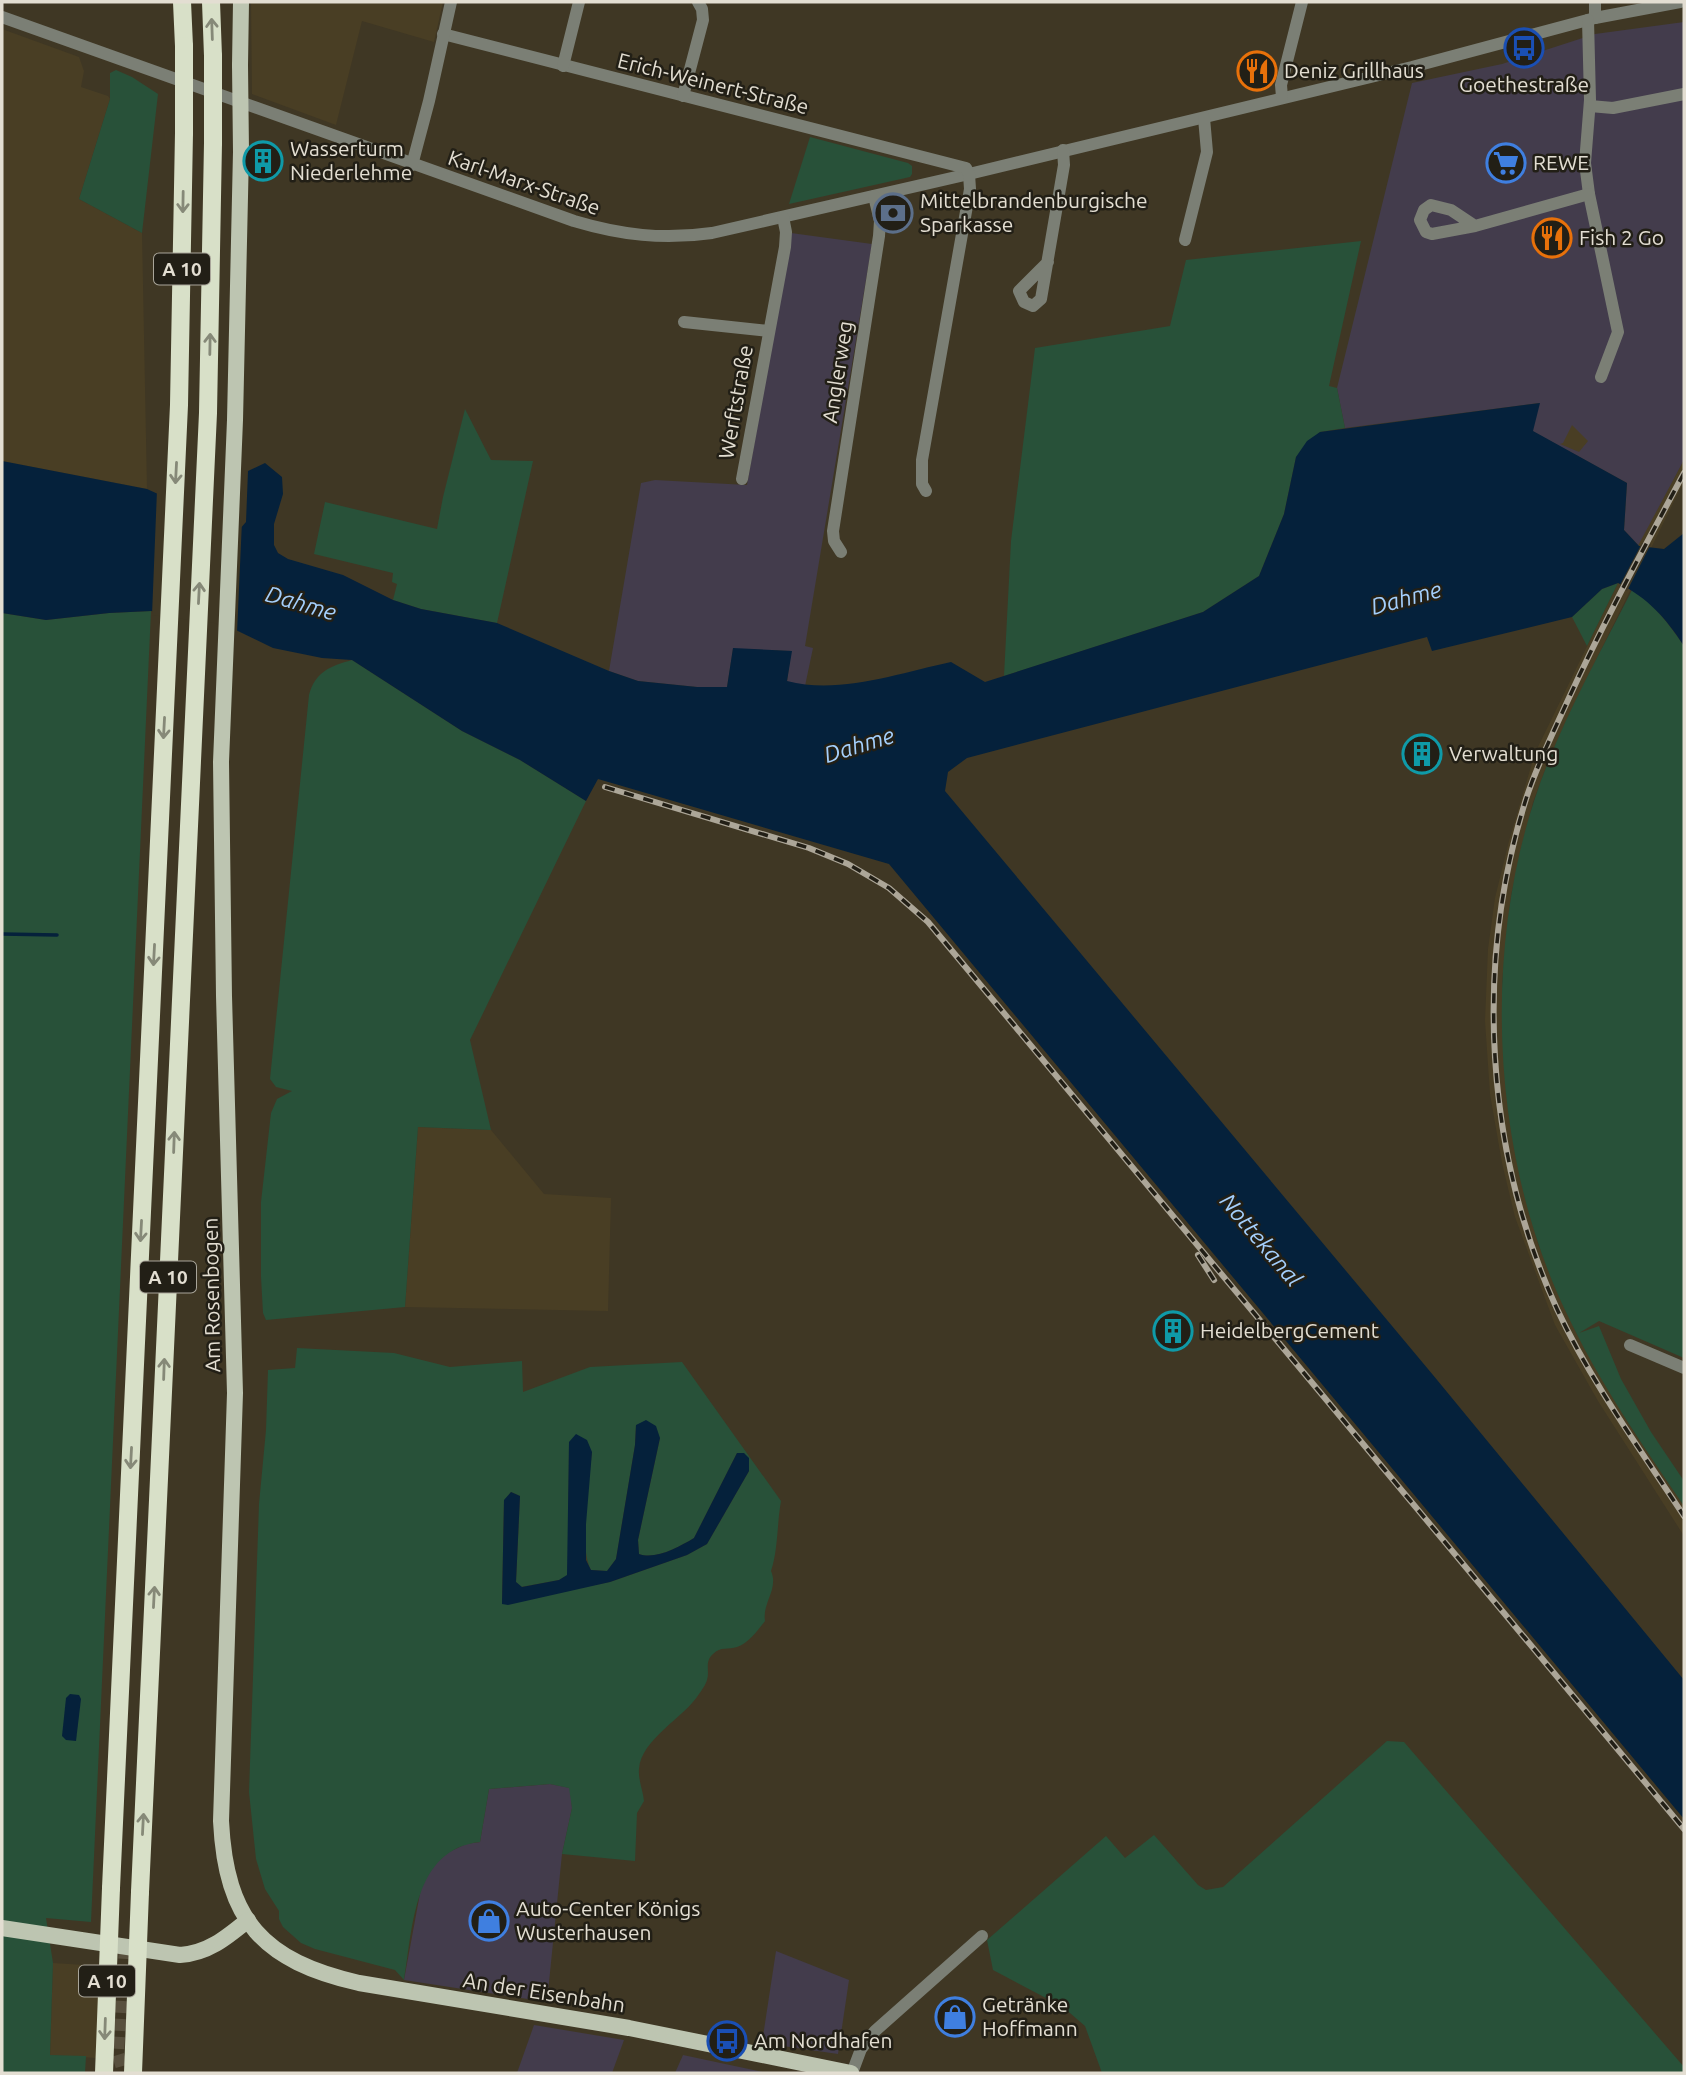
<svg xmlns="http://www.w3.org/2000/svg" width="1686" height="2075" viewBox="0 0 1686 2075" font-family="Ubuntu,sans-serif">
<style>
.commercial{fill:#433c4c}
.built{fill:#493e24}
.green{fill:#285139;fill-rule:evenodd}
.water{fill:#05213b}
.pier{fill:#3f3724}
.lines{fill:none;stroke-linecap:round;stroke-linejoin:round}
.stream{stroke:#05213b;stroke-width:3.5}
.minor-tunnel{stroke:#58503e;stroke-width:12;stroke-dasharray:12 6;stroke-linecap:butt}
.minor{stroke:#7b7f75;stroke-width:12}
.major{stroke:#bdc5b1;stroke-width:16}
.highway{stroke:#d8e0c8;stroke-width:18}
.rail-casing{stroke:#aca698;stroke-width:6}
.rail{stroke:#221f16;stroke-width:3.5;stroke-dasharray:10;stroke-linecap:butt}
.major-bridge{stroke:#bdc5b1;stroke-width:16}
.highway-bridge{stroke:#d8e0c8;stroke-width:18}
.oneway{stroke:#868978}
.labels{text-anchor:middle;stroke-width:5;stroke-linejoin:round;paint-order:stroke}
.shield{fill:#221f16;stroke:#a9a59a;stroke-width:2}
.shield-label{font-size:19px;font-weight:bold;fill:#e3ded2}
.poi-label{font-size:21px;fill:#e3ded2;stroke:#221f16;text-anchor:start}
.street-label{font-size:21px;fill:#e3ded2;stroke:#221f16}
.water-label{font-size:23px;font-style:italic;fill:#a4cffc;stroke:#221f16}
</style>
<rect width="100%" height="100%" fill="#3f3724"/>
<g class="commercial">
<polygon points="1684,22 1684,460 1639,546 1624,530 1627,483 1532,431 1539,403 1345,428 1337,388 1412,83 1502,64 1595,34"/>
<polygon points="791,233 872,244 805,646 813,648 805,686 787,682 791,651 733,649 727,687 697,687 638,681 609,671 641,483 655,480 747,485"/>
<polygon points="550,1784 570,1788 572,1808 562,1854 547,2002 404,1980 421,1888 431,1868 447,1853 466,1844 480,1842 489,1789"/>
<polygon points="776,1951 849,1980 838,2054 762,2043"/>
<polygon points="534,2025 624,2040 612,2073 517,2073"/>
<polygon points="683,2055 767,2073 675,2073"/>
</g>
<g class="built">
<polygon points="251,2 443,2 434,42 362,21 336,125 252,94"/>
<polygon points="2,29 79,57 84,71 81,87 108,96 110,99 79,199 142,233 147,489 2,461"/>
<polygon points="1572,425 1588,441 1579,452 1560,444 1563,443"/>
<polygon points="1684,460 1684,481 1568,717 1548,762 1533,802 1511,895 1502,982 1520,1170 1538,1244 1577,1334 1630,1426 1684,1506 1684,1536 1598,1401 1555,1325 1515,1217 1502,1163 1490,1094 1485,1021 1488,949 1495,898 1509,841 1535,753 1618,583"/>
<polygon points="418,1127 491,1130 544,1194 611,1198 608,1311 405,1307"/>
<polygon points="53,1963 117,1967 111,2059 50,2055"/>
</g>
<g class="green">
<polygon points="116,70 132,77 158,94 142,233 79,199 110,99 110,73"/>
<polygon points="810,137 908,163 912,166 912,174 910,177 789,204"/>
<polygon points="1361,241 1329,386 1337,388 1345,428 1320,432 1296,457 1284,514 1259,576 1203,612 1004,676 1011,541 1035,348 1170,326 1186,260"/>
<polygon points="465,409 491,460 533,461 497,623 421,609 393,600 397,584 392,582 393,573 314,554 325,502 437,529 443,497"/>
<polygon points="1618,583 1587,646 1572,617 1602,589"/>
<path d="M1632,590C1654,604 1669,624 1684,646V1358L1599,1321L1579,1333L1599,1326L1621,1379L1651,1432L1684,1481V1506C1642,1444 1598,1381 1566,1312C1493,1160 1482,961 1534,801C1558,727 1597,659 1632,590Z"/>
<polygon points="151,611 91,1922 46,1918 53,1963 50,2055 86,2056 85,2073 2,2073 2,613 46,620 109,613"/>
<path d="M352,660L462,731L520,760L586,801L470,1040L491,1130L418,1127L405,1307L266,1320L263,1313L261,1277V1202L271,1113L277,1099L292,1091L276,1087L270,1079L309,695C315,672 330,666 352,660Z"/>
<path d="M297,1348L394,1353L450,1367L522,1361L523,1392L590,1367L682,1362L781,1501C777,1523 778,1551 771,1571C779,1589 762,1603 765,1621C758,1630 749,1643 737,1647C728,1650 721,1646 713,1654C704,1662 710,1671 707,1680C706,1684 702,1690 699,1694C685,1717 641,1739 639,1769C638,1780 643,1790 644,1801L637,1813L635,1861L562,1854L572,1808L569,1788L550,1784L489,1789L480,1842C413,1849 413,1928 404,1980L395,1970L315,1949L301,1943L283,1927L279,1919V1911L265,1889L256,1859L249,1792L259,1504L266,1430L268,1370L295,1368ZM636,1425L660,1438L638,1540L639,1554C656,1560 679,1547 694,1538L737,1453L749,1471L707,1544L687,1555L610,1582L502,1603L504,1501L511,1492L520,1496L516,1582L521,1587L559,1580L568,1575L569,1442L592,1452C589,1482 578,1545 591,1570L607,1571L616,1559L635,1445Z"/>
<polygon points="1387,1741 1404,1742 1684,2067 1684,2073 1102,2073 1085,2026 1063,2007 993,1970 987,1940 1106,1836 1125,1858 1154,1835 1198,1885 1206,1890 1223,1887"/>
</g>
<g class="water">
<path d="M1540,403L1533,431L1627,483L1624,530L1639,546L1664,549L1684,533V646C1665,617 1649,599 1618,583L1602,589L1572,617L1432,651L1427,637L967,758L948,772L945,791L1433,1375L1684,1680V1819L889,864L598,779L586,801L520,760L462,731L352,660L322,658L273,648L215,620L151,611L109,613L46,620L2,613V461L147,489L158,494L157,531L225,546L246,522L248,471L265,463L282,477L283,494L274,524V545L278,553L288,559L343,575L393,600L421,609L497,623L609,671L638,681L697,687H727L733,648L792,651L787,681C839,695 899,673 951,662L985,682L1203,612L1259,576L1284,514L1296,457L1307,441L1320,432Z"/>
<path d="M646,1420L656,1426L660,1438L638,1540L639,1554C656,1560 679,1547 694,1538L737,1453H744L749,1458V1471L707,1544L687,1555L610,1582L508,1605L502,1604L504,1500L511,1492L520,1496L516,1582L522,1587L559,1580L567,1575L569,1442L576,1434L587,1440L592,1452L586,1524V1560L591,1570L607,1571L616,1559L635,1445L636,1425Z"/>
<polygon points="70,1694 79,1695 81,1699 76,1741 66,1740 62,1736 66,1698"/>
</g>
<g class="pier">
<polygon points="157,490 162,494 161,528 224,542 242,521 237,633 214,623 152,615"/>
<polygon points="1642,543 1651,544 1627,591 1619,587"/>
</g>
<g class="lines">
<polyline class="stream" points="2,934 57,935"/>
<polyline class="minor-tunnel" points="125,1947 118,2054 122,2068 129,2073"/>
<g class="minor">
<path d="M2,17L574,221C621,235 663,240 712,233L969,174L1412,67L1595,18L1680,2"/>
<polyline points="1595,18 1595,2"/>
<polyline points="1588,20 1590,100 1585,163 1589,194 1618,332 1601,377"/>
<polyline points="443,34 966,168 969,174 970,189 922,460 922,484 926,491"/>
<polyline points="563,66 579,2"/>
<polyline points="683,96 703,20 702,9 698,2"/>
<polyline points="1282,97 1281,85 1302,2"/>
<polyline points="1590,106 1613,108 1684,94"/>
<polyline points="412,165 429,101 451,2"/>
<polyline points="1475,226 1432,234 1426,232 1420,220 1424,210 1431,205 1451,210 1475,226 1589,194"/>
<polyline points="1185,240 1207,152 1204,118"/>
<polyline points="1048,262 1019,291 1024,302 1033,306 1041,299 1064,165 1063,150"/>
<polyline points="684,322 769,331"/>
<polyline points="742,479 785,247 786,232 783,217"/>
<polyline points="841,552 834,541 833,531 879,236 880,221 874,196"/>
<polyline points="1630,1345 1684,1368"/>
<polyline points="852,2073 861,2049 875,2031 982,1936"/>
</g>
<g class="major">
<polyline points="240,65 241,2"/>
<path d="M241,152L235,420L221,762L224,996L235,1393L221,1821C226,1921 263,1961 359,1983L629,2028L851,2073"/>
<path d="M2,1928L180,1955C208,1953 226,1938 248,1920"/>
</g>
<g class="highway">
<polyline points="182,2 184,46"/>
<polyline points="211,2 213,56"/>
<polyline points="111,1888 179,405 184,133"/>
<polyline points="140,1892 208,413 213,143"/>
</g>
<g class="rail-casing">
<g id="rail">
<path d="M1684,473C1644,548 1603,623 1568,700C1553,733 1537,765 1526,799C1474,964 1485,1152 1557,1309C1591,1382 1640,1449 1684,1516"/>
<polyline points="605,787 809,848 848,864 889,888 928,922 1684,1829"/>
<polyline points="1198,1255 1214,1280"/>
</g>
</g>
<use href="#rail" class="rail"/>
<polyline class="major-bridge" points="240,65 241,152"/>
<g class="highway-bridge">
<polyline points="184,46 184,133"/>
<polyline points="213,56 213,143"/>
<polyline points="104,2073 111,1888"/>
<polyline points="133,2073 140,1892"/>
</g>
</g>
<defs><path id="oneway-shaft" d="M-6 0H5M1.5-3L5.5 0L1.5 3" fill="none" stroke-width="1.6" stroke-linecap="round" stroke-linejoin="round" transform="scale(1.75)"/></defs>
<g class="oneway">
<use href="#oneway-shaft" transform="translate(212 29) rotate(-92)"/>
<use href="#oneway-shaft" transform="translate(183 202) rotate(91)"/>
<use href="#oneway-shaft" transform="translate(210 344) rotate(-89)"/>
<use href="#oneway-shaft" transform="translate(176 473) rotate(93)"/>
<use href="#oneway-shaft" transform="translate(199 593) rotate(-87)"/>
<use href="#oneway-shaft" transform="translate(164 728) rotate(93)"/>
<use href="#oneway-shaft" transform="translate(154 955) rotate(93)"/>
<use href="#oneway-shaft" transform="translate(174 1142) rotate(-88)"/>
<use href="#oneway-shaft" transform="translate(141 1231) rotate(93)"/>
<use href="#oneway-shaft" transform="translate(164 1369) rotate(-88)"/>
<use href="#oneway-shaft" transform="translate(131 1458) rotate(93)"/>
<use href="#oneway-shaft" transform="translate(154 1597) rotate(-87)"/>
<use href="#oneway-shaft" transform="translate(143 1824) rotate(-87)"/>
<use href="#oneway-shaft" transform="translate(105 2029) rotate(92)"/>
</g>
<defs>
<g id="bus-ring" transform="scale(2.0125)"><circle r="9.5" fill="#221f16" stroke="#1a4fb4" stroke-width="1.5"/><path d="M-5-6H5V4H4V6H2V4H-2V6H-4V4H-5ZM-3.5-4V0h7V-4ZM-3.5 1.2v1.5H-2V1.2ZM2 1.2v1.5H3.5V1.2Z" fill="#1a4fb4"/></g>
<g id="restaurant-ring" transform="scale(2.0125)"><circle r="9.5" fill="#221f16" stroke="#e8710a" stroke-width="1.5"/><path d="M-5-6h1v4h1v-4h1v4h1v-4h1v5L-1.5 .5V6h-2V.5L-5-1ZM5-6V6H3V1.5H1.5Q1.5-4 5-6Z" fill="#e8710a"/></g>
<g id="building-ring" transform="scale(2.0125)"><circle r="9.5" fill="#221f16" stroke="#0f9aa8" stroke-width="1.5"/><path d="M-4-6H4V6H1V3H-1V6H-4ZM-2.5-4.3h1.7v1.8h-1.7ZM.8-4.3h1.7v1.8H.8ZM-2.5-1h1.7V.8h-1.7ZM.8-1h1.7V.8H.8Z" fill="#0f9aa8"/></g>
<g id="supermarket-ring" transform="scale(2.0125)"><circle r="9.5" fill="#221f16" stroke="#3f7fe0" stroke-width="1.5"/><path d="M-6-5.5h2.5l.6 2H6L4.5 2H-2.5L-4.4-4H-6ZM-1.5 3.2a1.3 1.3 0 1 0 .1 0ZM3 3.2a1.3 1.3 0 1 0 .1 0Z" fill="#3f7fe0"/></g>
<g id="bank-ring" transform="scale(2.0125)"><circle r="9.5" fill="#221f16" stroke="#5c6f8a" stroke-width="1.5"/><path d="M-6-4H6V4H-6ZM0-2.3a2.3 2.3 0 1 0 0 4.6a2.3 2.3 0 1 0 0-4.6Z" fill="#5c6f8a"/></g>
<g id="shop-ring" transform="scale(2.0125)"><circle r="9.5" fill="#221f16" stroke="#3f7fe0" stroke-width="1.5"/><path d="M-5-2.5h2.3a2.7 3.5 0 0 1 5.4 0H5L5.5 6h-11ZM-1.5-2.5h3a1.5 2.3 0 0 0-3 0Z" fill="#3f7fe0"/></g>
</defs>
<g fill-rule="evenodd">
<use href="#bus-ring" x="1524" y="48"/>
<use href="#restaurant-ring" x="1257" y="71"/>
<use href="#building-ring" x="263" y="161"/>
<use href="#supermarket-ring" x="1506" y="163"/>
<use href="#bank-ring" x="893" y="213"/>
<use href="#restaurant-ring" x="1552" y="238"/>
<use href="#building-ring" x="1422" y="754"/>
<use href="#building-ring" x="1173" y="1331"/>
<use href="#shop-ring" x="489" y="1921"/>
<use href="#shop-ring" x="955" y="2017"/>
<use href="#bus-ring" x="727" y="2041"/>
</g>
<g class="labels">
<g class="shield">
<rect x="154" y="253.5" width="56" height="31" rx="5"/>
<rect x="140" y="1261.5" width="56" height="31" rx="5"/>
<rect x="79" y="1965.5" width="56" height="31" rx="5"/>
</g>
<g class="shield-label">
<text x="182" y="276">A 10</text>
<text x="168" y="1284">A 10</text>
<text x="107" y="1988">A 10</text>
</g>
<g class="poi-label">
<text x="1284" y="78">Deniz Grillhaus</text>
<text x="1524" y="92" text-anchor="middle">Goethestraße</text>
<text x="290" y="156">Wasserturm<tspan x="290" dy="24">Niederlehme</tspan></text>
<text x="1533" y="170">REWE</text>
<text x="920" y="208">Mittelbrandenburgische<tspan x="920" dy="24">Sparkasse</tspan></text>
<text x="1579" y="245">Fish 2 Go</text>
<text x="1449" y="761">Verwaltung</text>
<text x="1200" y="1338">HeidelbergCement</text>
<text x="516" y="1916">Auto-Center Königs<tspan x="516" dy="24">Wusterhausen</tspan></text>
<text x="982" y="2012">Getränke<tspan x="982" dy="24">Hoffmann</tspan></text>
<text x="754" y="2048">Am Nordhafen</text>
</g>
<g class="street-label">
<text transform="translate(713 84) rotate(14)" y="7">Erich-Weinert-Straße</text>
<text transform="translate(524 183) rotate(19)" y="7">Karl-Marx-Straße</text>
<text transform="translate(838 372) rotate(-81)" y="7">Anglerweg</text>
<text transform="translate(736 402) rotate(-80)" y="7">Werftstraße</text>
<text transform="translate(212 1295) rotate(-91)" y="7">Am Rosenbogen</text>
<text transform="translate(544 1993) rotate(9)" y="7">An der Eisenbahn</text>
</g>
<g class="water-label">
<text transform="translate(1406 598) rotate(-15)" y="8">Dahme</text>
<text transform="translate(301 603) rotate(16)" y="8">Dahme</text>
<text transform="translate(859 745) rotate(-17)" y="8">Dahme</text>
<text transform="translate(1261 1240) rotate(50)" y="8">Nottekanal</text>
</g>
</g>
<rect width="1686" height="2075" fill="none" stroke="#e3ded2" stroke-width="7"/>
</svg>
